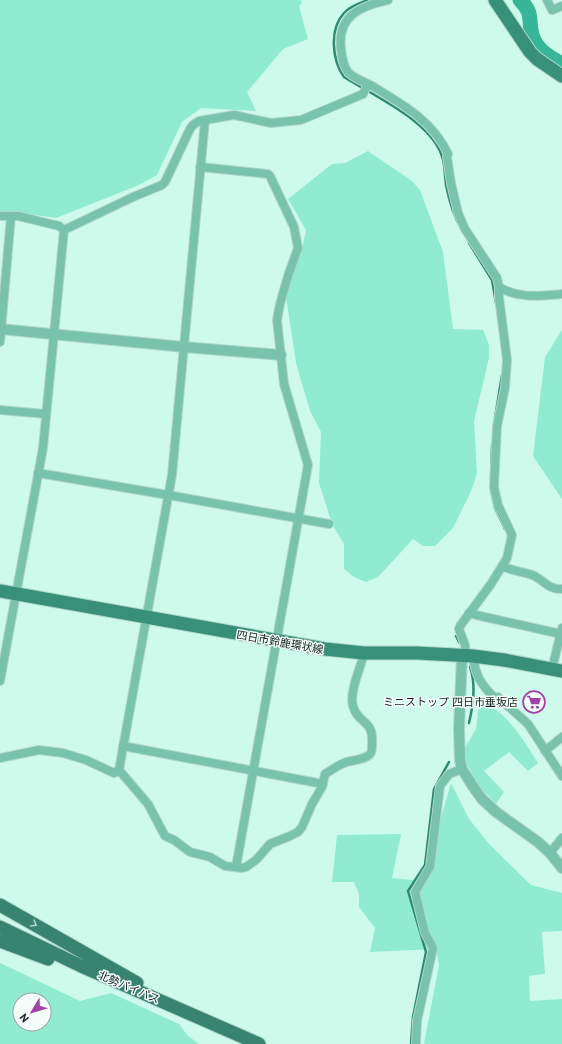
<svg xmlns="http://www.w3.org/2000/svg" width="562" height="1044" viewBox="0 0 562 1044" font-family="'PT Sans','Noto Sans JP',sans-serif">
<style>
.green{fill:#91ebd0;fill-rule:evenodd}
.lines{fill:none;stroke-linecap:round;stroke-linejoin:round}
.stream{stroke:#2c8a72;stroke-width:2.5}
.river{stroke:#37b797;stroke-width:15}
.minor-casing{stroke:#b0d7ca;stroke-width:10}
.tertiary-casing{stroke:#b0d7ca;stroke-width:12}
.primary-casing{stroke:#b0d7ca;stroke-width:15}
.trunk-casing{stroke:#b0d7ca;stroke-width:15}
.minor{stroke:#79c2ac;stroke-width:8}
.tertiary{stroke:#79c2ac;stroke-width:10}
.primary{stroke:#389079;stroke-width:13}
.trunk{stroke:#398470;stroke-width:13}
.oneway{stroke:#b3d3ca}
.labels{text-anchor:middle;stroke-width:3;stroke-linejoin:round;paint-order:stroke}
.street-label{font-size:11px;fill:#11221d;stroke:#f5fefb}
.poi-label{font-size:11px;fill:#11221d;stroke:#f5fefb;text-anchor:end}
</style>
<rect width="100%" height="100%" fill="#cefaeb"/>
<g class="green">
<polygon points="0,0 301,0 302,3 299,6 308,39 283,49 247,92 256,111 201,108 182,122 157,175 139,185 56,218 15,212 0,212"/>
<polygon points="368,151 412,181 420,190 443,252 453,329 483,330 489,345 489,358 474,421 477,473 472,489 453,528 435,546 423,546 413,539 378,577 366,582 354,577 344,569 344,544 332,524 319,483 321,432 310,411 296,363 285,290 301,254 306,230 288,199 332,164 345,163"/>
<polygon points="562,330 562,499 533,456 545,357"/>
<path d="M488,705C509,715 526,744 538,763L528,771L509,752L484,771L504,792L496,804L477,784L470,769L460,756L476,729L478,711L482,706Z"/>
<polygon points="451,783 469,819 490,845 531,885 562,893 562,931 542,932 545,974 529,976 530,1001 562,999 562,1044 424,1044 439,965 436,949 370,952 375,928 359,907 359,894 354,882 332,882 337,835 401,834 392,878 423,881"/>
<path d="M0,963L80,1001L111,993L179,1024L188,1036L199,1044H0ZM20,1000H44V1024H20Z"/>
</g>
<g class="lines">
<g class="stream">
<path d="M368,0C360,3 350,6 344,13C329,29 332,60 344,77C374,96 435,123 443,160C445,168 445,177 446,185C449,200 453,215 461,228"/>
<polyline points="469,243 492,280 496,303"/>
<polyline points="495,418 502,375"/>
<polyline points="491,479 492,445"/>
<polyline points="491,490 495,508 505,529"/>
<polyline points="456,636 459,642"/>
<path d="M469,723C473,706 476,683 470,667"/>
<polyline points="411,1044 413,1017 426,952 408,891 425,865 434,789 449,762"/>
</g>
<path class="river" d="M520,0C536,15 526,24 534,40C540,52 551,58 562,64"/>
<g class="minor-casing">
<g id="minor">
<path d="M388,0C360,6 337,16 341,49C342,57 343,66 348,72C354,79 364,81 372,86C402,104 433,121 448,154L447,157L451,183L458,213L465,229L497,278L499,287V297L507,360L505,388L497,426L494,487L498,505L512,535L507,558L491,584L460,626L459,629L465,645L466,655"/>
<polyline points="547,0 552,10 562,6"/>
<polyline points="200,167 268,174 270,176 294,227 298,248 288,276 280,304 277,320 284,384 308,465 236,867"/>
<polyline points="0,216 18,216 59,226 64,230"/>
<polyline points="64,230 133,197 162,185 165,182 190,129 193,125 199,121 234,115 271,123 301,120 363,94 368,84"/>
<path d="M499,287C519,299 540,296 562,294"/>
<polyline points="0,342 11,216"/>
<polyline points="0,410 46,414"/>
<polyline points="38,473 168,495 329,524"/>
<path d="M502,566C511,571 522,571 532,575C543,579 548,590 562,589"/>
<polyline points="469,613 476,615 561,634"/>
<path d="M473,656C475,675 481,685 495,698L498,697L528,724L562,776"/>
<polyline points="552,669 562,628"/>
<polyline points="0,681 43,448 64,230"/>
<polyline points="123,746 323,784"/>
<polyline points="545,751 562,737"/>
<polyline points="0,758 39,750 63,753 86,760 114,773 119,770 172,475 205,120"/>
<path d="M119,770L148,804L165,836L174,840L190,852L210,857L225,866L242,868L246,867L256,860L270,844L290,836L298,832L302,827L312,804L322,787L325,774C332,770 339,764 347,762C353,760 365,760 370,754C372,752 372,748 372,745C374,718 358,725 353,706C349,692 361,667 364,653"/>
<polyline points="550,853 562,838"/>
<polyline points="416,1044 417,1021 433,948 425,933 415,892 430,867 440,786 449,774 462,769"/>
</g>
</g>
<g class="tertiary-casing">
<g id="tertiary">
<polyline points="0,329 184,347 281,355"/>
<polyline points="462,655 459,729 460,760 462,769 474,788 482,799 496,812 538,842 550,853 562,868"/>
</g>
</g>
<g class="primary-casing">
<g id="primary">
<polyline points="495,0 530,52 537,59 562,76"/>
<polyline points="0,591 325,649 364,653 417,653 473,656 504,660 562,671"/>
</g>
</g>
<g class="trunk-casing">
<g id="trunk">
<polyline points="0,905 137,983"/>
<polyline points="0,927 81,966 259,1044"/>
<polyline points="0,941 48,959"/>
</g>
</g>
<use href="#minor" class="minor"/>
<use href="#tertiary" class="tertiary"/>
<use href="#primary" class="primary"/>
<use href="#trunk" class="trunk"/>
</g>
<defs><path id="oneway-chevron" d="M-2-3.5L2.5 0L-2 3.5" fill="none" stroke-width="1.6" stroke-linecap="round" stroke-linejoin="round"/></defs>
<use class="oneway" href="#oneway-chevron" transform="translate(34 924) rotate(30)"/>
<defs>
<g id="supermarket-ring" transform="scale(1.15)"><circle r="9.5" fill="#f5fefb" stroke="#a041a9" stroke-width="1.5"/><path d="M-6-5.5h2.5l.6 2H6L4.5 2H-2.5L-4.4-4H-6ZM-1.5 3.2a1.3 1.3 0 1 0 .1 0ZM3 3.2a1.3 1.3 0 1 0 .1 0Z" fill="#a041a9"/></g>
</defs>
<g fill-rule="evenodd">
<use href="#supermarket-ring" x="534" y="702"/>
</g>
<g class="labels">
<g class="street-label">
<text transform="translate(280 642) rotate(10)" y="4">四日市鈴鹿環状線</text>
<text transform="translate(129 987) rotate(23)" y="4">北勢バイパス</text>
</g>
<g class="poi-label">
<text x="518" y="706">ミニストップ 四日市垂坂店</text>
</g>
</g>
<g transform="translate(32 1012) rotate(232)"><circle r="19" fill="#f5fefb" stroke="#9aa6a2"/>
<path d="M0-3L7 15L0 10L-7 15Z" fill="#a041a9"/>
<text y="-6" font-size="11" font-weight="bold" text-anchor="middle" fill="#11221d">N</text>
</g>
</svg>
